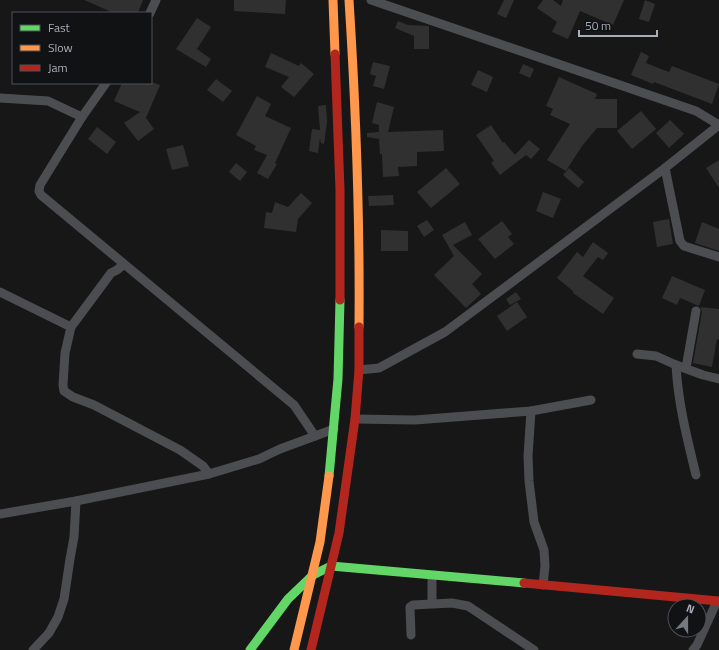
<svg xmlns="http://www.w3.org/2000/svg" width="719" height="650" viewBox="0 0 719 650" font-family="'Titillium Web',sans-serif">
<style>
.building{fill:#303031}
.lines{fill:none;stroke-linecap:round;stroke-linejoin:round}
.street{stroke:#4c4d50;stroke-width:9}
.fast{stroke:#63d668;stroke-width:9}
.slow{stroke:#ff974d;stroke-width:9}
.jam{stroke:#b3261e;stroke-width:9}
</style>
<rect width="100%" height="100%" fill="#171717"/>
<g class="building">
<polygon points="84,0 143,0 138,13 114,13"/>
<polygon points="234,0 286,0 285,14 234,11"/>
<polygon points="504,0 514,0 506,18 497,14"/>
<polygon points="543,0 553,0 561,6 563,0 624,0 613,25 580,11 568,39 552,32 557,22 537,8"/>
<polygon points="645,0 655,4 649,22 639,19"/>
<polygon points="197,18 211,27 197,49 211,59 206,67 176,49"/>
<polygon points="398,21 408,25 429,26 429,49 414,49 414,36 395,28"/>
<polygon points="641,52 649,56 646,63 669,72 672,66 719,84 712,104 654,82 653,84 631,75"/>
<polygon points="271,53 299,66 301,63 314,74 294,97 281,87 289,77 265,67"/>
<polygon points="373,62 390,66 384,89 373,86 376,76 370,74"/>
<polygon points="523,64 534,69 530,78 519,73"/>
<polygon points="478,70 493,77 487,92 471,85"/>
<polygon points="559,77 597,94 595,99 617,99 617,128 597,128 582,146 566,171 547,160 570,124 550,115 553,109 546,106"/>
<polygon points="216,79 232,91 223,102 207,90"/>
<polygon points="122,83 154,83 160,85 146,118 154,129 138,141 124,123 140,112 114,101"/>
<polygon points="257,96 271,104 265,116 291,128 275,163 277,164 268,179 257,173 267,155 254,150 256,146 236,135"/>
<polygon points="377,102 394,107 388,132 443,130 444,151 417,152 417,166 398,167 399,176 383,177 382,154 380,154 379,139 367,137 367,133 379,132 379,125 372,123"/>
<polygon points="326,105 327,122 324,144 321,143 320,138 318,153 309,151 312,129 320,130 318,106"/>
<polygon points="641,111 656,129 632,149 617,131"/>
<polygon points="670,120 684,134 669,148 656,133"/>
<polygon points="491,125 503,143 504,142 515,155 529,140 540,149 531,159 526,155 500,175 491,163 494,161 476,135"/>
<polygon points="97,127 116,142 107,154 88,139"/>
<polygon points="183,145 189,166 172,170 166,149"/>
<polygon points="719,160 719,188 706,168"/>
<polygon points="236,163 247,172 240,181 229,172"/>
<polygon points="446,168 460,184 431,208 417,192"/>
<polygon points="569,168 584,182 578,188 563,175"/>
<polygon points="543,192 561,199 553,218 536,211"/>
<polygon points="301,193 312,203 298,219 296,232 264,228 266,212 272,213 275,202 288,207"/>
<polygon points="393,195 394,205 369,206 368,196"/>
<polygon points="669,219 673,244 657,247 653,222"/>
<polygon points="427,220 434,230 424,237 417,226"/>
<polygon points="502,221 512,234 508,237 514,244 495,259 478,239"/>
<polygon points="465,222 472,235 453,245 482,274 472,284 481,294 466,308 434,275 454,256 442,235"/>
<polygon points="702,222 719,229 719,251 695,243"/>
<polygon points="381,230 408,231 408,251 381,251"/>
<polygon points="593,242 608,253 603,260 598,257 583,276 614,298 603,314 573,293 573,291 557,278 577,252 583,257"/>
<polygon points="672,276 705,290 699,306 680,298 677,305 662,298"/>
<polygon points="516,292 521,299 510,305 506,299"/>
<polygon points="517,302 527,317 507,331 497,316"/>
<polygon points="700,307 719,309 719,340 717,339 712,367 693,363 702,312"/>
</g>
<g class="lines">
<g class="street">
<polyline points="371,0 696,111 719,125"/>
<polyline points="150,13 156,0"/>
<polyline points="106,83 82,117 40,185 39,191 41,195 294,405 315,436"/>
<polyline points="0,98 48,101 82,117"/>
<polyline points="665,168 680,241 684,246 719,257"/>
<polyline points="124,264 117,270 111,273 71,327 65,353 63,385 64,391 73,397 94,405 180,450 203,466 209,474"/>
<polyline points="0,292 71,327"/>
<polyline points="637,354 656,356 676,365 703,375 719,379"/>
<path d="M676,365C678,403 687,438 696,475"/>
<polyline points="686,368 696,311"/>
<polyline points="359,370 379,368 445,332 665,168 719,125"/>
<polyline points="531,411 528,456 529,481 534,522 544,550 545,566 543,585"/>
<polyline points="355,419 415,420 531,411 591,400"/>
<polyline points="0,514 76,501 209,474 259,459 280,449 334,429"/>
<polyline points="432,576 432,603"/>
<polyline points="411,635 410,607 413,605 452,603 468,606 534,650"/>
<polyline points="33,650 49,633 58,617 64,599 70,559 74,537 76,501"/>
<polyline points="693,650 697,645 717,601"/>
</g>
<g class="fast">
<polyline points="329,476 338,379 340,300"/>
<polyline points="250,650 288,599 313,575 331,566 524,583"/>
</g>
<g class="slow">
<polyline points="333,0 335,54"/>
<path d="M349,0C356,110 360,218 359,327"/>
<polyline points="294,650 320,542 329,476"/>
</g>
<g class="jam">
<polyline points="335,54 340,190 340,300"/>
<polyline points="524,583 719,601"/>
<polyline points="311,650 339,533 355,419 359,370 359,327"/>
</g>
</g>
<rect x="12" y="12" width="140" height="72" fill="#111214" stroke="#4e5056"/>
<rect x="20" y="25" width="20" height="6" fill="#63d668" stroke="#4e5056"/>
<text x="48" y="32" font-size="12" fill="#a9aeb8">Fast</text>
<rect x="20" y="45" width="20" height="6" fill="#ff974d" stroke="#4e5056"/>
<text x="48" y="52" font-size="12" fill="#a9aeb8">Slow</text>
<rect x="20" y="65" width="20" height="6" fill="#b3261e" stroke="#4e5056"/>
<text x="48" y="72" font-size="12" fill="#a9aeb8">Jam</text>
<g transform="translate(687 618) rotate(21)"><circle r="19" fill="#111214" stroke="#4e5056"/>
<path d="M0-3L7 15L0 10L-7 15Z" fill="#767980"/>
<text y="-6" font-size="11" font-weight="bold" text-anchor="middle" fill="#a9aeb8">N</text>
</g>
<path d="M579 30v6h78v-6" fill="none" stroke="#a9aeb8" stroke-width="2"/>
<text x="585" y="30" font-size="12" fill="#a9aeb8" stroke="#111214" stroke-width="3" paint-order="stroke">50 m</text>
</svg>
